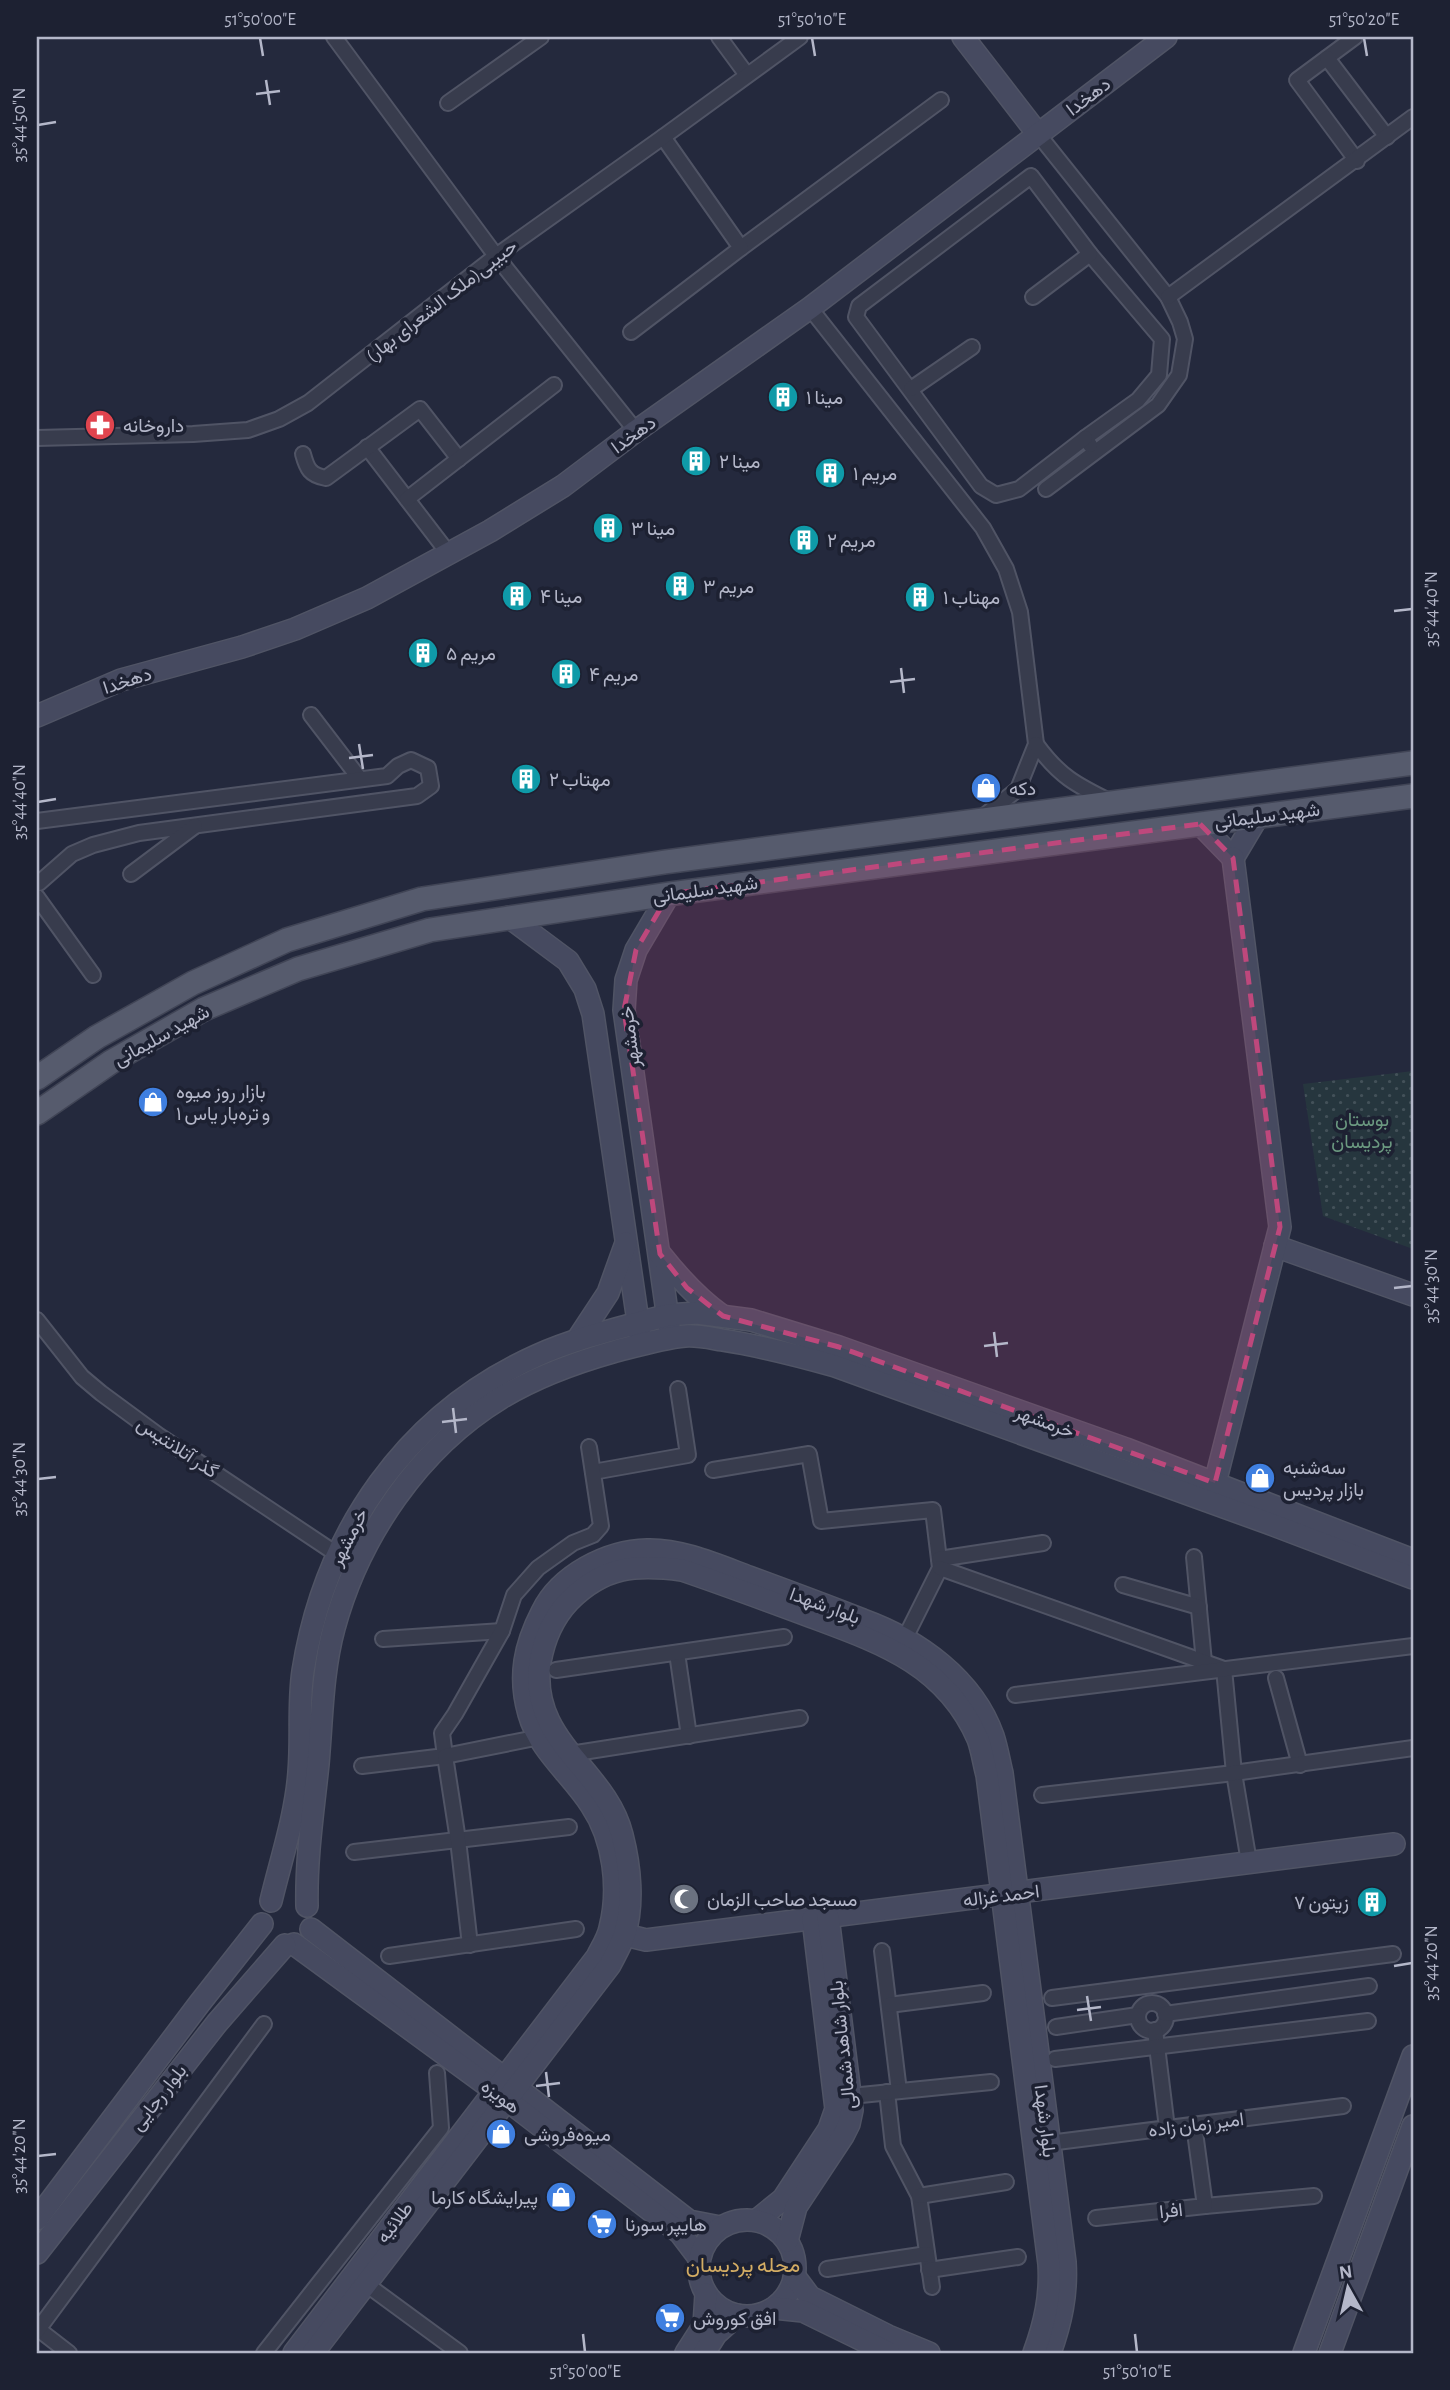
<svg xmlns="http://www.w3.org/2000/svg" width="1450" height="2390" viewBox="0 0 1450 2390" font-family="'Alegreya Sans',Vazirmatn,sans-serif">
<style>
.park{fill:url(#park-dots)}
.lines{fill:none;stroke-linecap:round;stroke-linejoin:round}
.street-casing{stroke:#505465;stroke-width:18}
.secondary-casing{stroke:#505465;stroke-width:24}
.primary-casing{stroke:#414556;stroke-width:26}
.street{stroke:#383c4d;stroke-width:14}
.secondary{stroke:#464a60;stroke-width:21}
.primary{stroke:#565b6d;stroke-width:23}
.marked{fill:#be487c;fill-opacity:0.2;stroke:#be487c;stroke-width:5;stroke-dasharray:14 9;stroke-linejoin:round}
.ticks{fill:none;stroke:#b4b7c9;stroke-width:2.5}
.labels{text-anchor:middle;stroke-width:7;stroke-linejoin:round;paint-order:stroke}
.street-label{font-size:19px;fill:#b4b7c9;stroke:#1d2132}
.poi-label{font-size:19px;fill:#b4b7c9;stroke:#1d2132;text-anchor:start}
.park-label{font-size:19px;fill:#6b9980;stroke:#1d2132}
.neighbourhood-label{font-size:21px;fill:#d4ad64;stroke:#1d2132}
.neatline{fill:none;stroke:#b4b7c9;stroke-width:2.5}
.ticks-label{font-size:18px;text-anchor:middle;fill:#b4b7c9}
</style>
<defs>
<pattern id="park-dots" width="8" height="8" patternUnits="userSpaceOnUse" patternTransform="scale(1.75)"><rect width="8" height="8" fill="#26363e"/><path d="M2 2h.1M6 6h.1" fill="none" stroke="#435159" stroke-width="1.8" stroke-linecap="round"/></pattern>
</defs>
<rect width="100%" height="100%" fill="#24293d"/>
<polygon class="park" points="1413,1071 1413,1249 1323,1216 1303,1084"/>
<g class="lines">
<g class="street-casing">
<g id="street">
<polyline points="334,37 496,256 636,431"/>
<polyline points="719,37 747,75"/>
<polyline points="1355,37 1297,80 1357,161"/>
<polyline points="1327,58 1387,137"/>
<polyline points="448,103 541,37"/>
<polyline points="1038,134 1168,297 1180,322 1185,339 1179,375 1158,405 1046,489"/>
<polyline points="741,248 941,100"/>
<polyline points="1090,254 1162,339 1159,375 1138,400 1085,438 1090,445"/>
<polyline points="1033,297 1090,254 1031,176 859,306 856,317 981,486 996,495 1019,489 1085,438"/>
<polyline points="1168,297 1413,117"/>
<polyline points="810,308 983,528 1006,569 1020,612 1036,744 1018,789 984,816"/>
<polyline points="631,332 741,248 663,137"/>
<polyline points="911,389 972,347"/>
<polyline points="37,438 193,434 248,430 279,419 308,403 496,256 663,137 800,37"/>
<polyline points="367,447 449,554"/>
<path d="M303,454C307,469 310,475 326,478L420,409L459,459"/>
<polyline points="407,499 554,385"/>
<polyline points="311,715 360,779"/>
<path d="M1036,744C1059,776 1076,785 1111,802"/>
<polyline points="37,821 387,776 398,766 411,760 428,768 431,786 417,796 139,833 93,845 72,854 39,883 37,881"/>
<polyline points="131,874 195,826"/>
<polyline points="37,897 93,975"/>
<polyline points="37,1320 82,1377 101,1393 158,1435 338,1555"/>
<polyline points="713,1470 809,1454 821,1521 933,1510 940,1568 905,1638"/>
<polyline points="593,1472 688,1455 678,1389"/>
<polyline points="1194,1557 1204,1662"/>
<polyline points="939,1559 1043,1543"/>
<polyline points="940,1568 1224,1669 1234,1773 1249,1862"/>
<polyline points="1123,1585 1199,1607"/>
<polyline points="383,1639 502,1631"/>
<polyline points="677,1653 689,1736"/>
<polyline points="556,1670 784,1637"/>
<polyline points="1276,1678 1300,1765"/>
<polyline points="1015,1695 1413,1646"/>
<polyline points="570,1754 800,1718"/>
<polyline points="362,1766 445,1756 442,1733 455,1714 502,1631 514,1595 538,1568 573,1543 593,1535 601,1526 589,1447"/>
<polyline points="1042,1795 1234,1773 1413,1748"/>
<polyline points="354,1852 569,1827"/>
<polyline points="470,1945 458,1840 445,1756 540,1737"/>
<polyline points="882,1951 899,2091"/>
<polyline points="389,1956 576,1929"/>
<polyline points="1052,1998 1393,1954"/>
<circle cx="1152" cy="2017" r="14"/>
<polyline points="889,2005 983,1993"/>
<polyline points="1165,2014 1369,1986"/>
<polyline points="1056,2027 1138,2015"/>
<polyline points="1155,2030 1167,2128"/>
<polyline points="1055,2059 1368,2021"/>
<polyline points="887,2092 893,2146 919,2196 932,2287"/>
<polyline points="851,2096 991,2082"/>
<polyline points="1049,2143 1343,2106"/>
<polyline points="919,2196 1006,2182"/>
<polyline points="1205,2206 1314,2196"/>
<polyline points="1096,2218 1205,2206 1194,2125"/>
<polyline points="827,2269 927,2254"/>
<polyline points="929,2270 1018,2257"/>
<polyline points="366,2284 460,2353"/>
<polyline points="38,2329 69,2353"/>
<polyline points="37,2331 264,2024"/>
<polyline points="264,2353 441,2128 437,2073"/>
</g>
</g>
<g class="secondary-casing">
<g id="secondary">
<polyline points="963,37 1038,134"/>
<polyline points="37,716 121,680 242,647 295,629 367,598 490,531 563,486 636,431 810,308 1166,37"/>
<polyline points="1200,824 1233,858 1258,816"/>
<polyline points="669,894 636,950 626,980 624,1010 669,1326"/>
<polyline points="509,917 568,961 585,989 593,1014 640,1335"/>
<polyline points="1275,1246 1413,1295"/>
<path d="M660,1254C679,1278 697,1298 721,1315"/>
<polyline points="577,1340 608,1293 626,1243"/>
<polyline points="1215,1483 1280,1227 1233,858"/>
<path d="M271,1901C281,1859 296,1815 299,1772C302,1738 298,1704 303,1671C325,1532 407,1414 536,1356C578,1337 624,1327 668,1315L697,1313L751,1320L839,1347L1126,1449L1413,1560"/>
<path d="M307,1906C306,1858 313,1812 318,1764C322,1719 322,1672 334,1628C359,1536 419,1448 501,1398C536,1377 574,1363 613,1352C636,1346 662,1338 685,1336C697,1335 710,1338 722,1340C762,1346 796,1355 835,1366L1268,1523L1413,1578"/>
<polyline points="311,1929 689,2221 720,2227"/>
<polyline points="613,1932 646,1940 1394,1844"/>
<polyline points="294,1944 495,2091 680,2233 699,2258"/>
<polyline points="37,2219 199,2004 262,1924"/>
<polyline points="757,2220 783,2199 829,2129 836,2109 813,1919"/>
<circle cx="747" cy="2268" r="48"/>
<polyline points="787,2241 796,2207 843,2136 849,2124 852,2110 828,1917"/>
<polyline points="37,2253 217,2023 285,1945"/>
<polyline points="795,2277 810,2297 888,2336 929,2353"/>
<polyline points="774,2308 803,2311 889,2353"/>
<path d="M294,2353L597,1957C602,1947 608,1938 610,1928C620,1889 614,1839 591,1805C571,1774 539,1750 529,1714C518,1676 525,1645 542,1612C560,1575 607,1551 647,1550C681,1549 717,1565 749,1577C787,1591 825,1605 863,1620C918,1640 973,1679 993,1736C997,1748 999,1761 1002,1773L1065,2262C1067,2295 1061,2322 1050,2353"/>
<path d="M313,2353L610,1965C615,1955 621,1945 624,1936C634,1905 630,1866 622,1835C606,1769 528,1742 540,1662C544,1639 553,1618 569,1601C604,1566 636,1564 682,1570C726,1585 769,1601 812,1617C882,1643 946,1665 978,1739C982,1750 984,1764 987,1775L1049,2264C1051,2296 1045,2323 1034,2353"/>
<polyline points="686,2353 704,2325 706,2294"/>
<polyline points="704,2353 716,2334 737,2315"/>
<polyline points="1304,2353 1413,2056"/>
<polyline points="1330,2353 1413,2126"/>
</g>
</g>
<g class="primary-casing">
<g id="primary">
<polyline points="37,1078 97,1037 193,983 287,940 422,899 665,862 1413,763"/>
<polyline points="37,1113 111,1062 204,1009 298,969 430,930 669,894 1413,796"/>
</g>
</g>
<use href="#street" class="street"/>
<use href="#secondary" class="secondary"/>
<use href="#primary" class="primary"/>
</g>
<path class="marked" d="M1200,824L1233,858L1280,1227L1215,1483L839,1347L723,1316L687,1288L660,1254L624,1010L636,950L669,894Z"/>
<path class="ticks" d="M260,38L263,56M812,38L815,56M1364,38L1367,56M266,80L270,105M256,94L280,91M38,125L56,122M1394,611L1412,609M901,668L904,693M890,682L915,679M359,744L363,769M349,758L373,755M38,802L56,799M1394,1288L1412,1286M994,1332L997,1357M984,1346L1008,1343M453,1408L456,1433M442,1422L467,1419M38,1479L56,1477M1394,1966L1412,1963M1087,1996L1091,2021M1077,2010L1101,2007M546,2072L549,2097M536,2086L560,2083M38,2156L56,2154M583,2334L585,2352M1135,2334L1137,2352"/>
<defs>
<g id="building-disc" transform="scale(1.575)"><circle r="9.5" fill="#0f9aa8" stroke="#1d2132"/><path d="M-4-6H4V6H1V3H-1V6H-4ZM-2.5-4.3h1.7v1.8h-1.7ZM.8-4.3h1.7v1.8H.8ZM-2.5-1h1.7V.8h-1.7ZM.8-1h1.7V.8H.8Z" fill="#fff"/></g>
<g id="pharmacy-disc" transform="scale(1.575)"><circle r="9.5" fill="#e0444e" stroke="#1d2132"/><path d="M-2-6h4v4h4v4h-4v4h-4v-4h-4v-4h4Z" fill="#fff"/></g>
<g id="shop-disc" transform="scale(1.575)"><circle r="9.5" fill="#3f7fe0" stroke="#1d2132"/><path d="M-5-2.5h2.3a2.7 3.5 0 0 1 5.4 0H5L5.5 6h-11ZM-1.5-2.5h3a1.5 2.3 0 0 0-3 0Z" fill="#fff"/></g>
<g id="mosque-disc" transform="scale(1.575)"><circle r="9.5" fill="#6b7280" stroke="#1d2132"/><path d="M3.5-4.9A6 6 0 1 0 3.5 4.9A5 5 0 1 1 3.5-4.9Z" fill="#fff"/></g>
<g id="supermarket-disc" transform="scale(1.575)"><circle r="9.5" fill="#3f7fe0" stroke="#1d2132"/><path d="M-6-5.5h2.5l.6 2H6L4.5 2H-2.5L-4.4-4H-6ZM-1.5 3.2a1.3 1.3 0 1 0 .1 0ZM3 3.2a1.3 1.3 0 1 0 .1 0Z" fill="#fff"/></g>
</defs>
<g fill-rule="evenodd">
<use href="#building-disc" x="783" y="397"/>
<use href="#pharmacy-disc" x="100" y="425"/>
<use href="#building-disc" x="696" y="461"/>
<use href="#building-disc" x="830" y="473"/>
<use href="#building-disc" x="608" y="528"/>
<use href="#building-disc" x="804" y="540"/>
<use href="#building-disc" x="680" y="586"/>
<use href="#building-disc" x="517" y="596"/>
<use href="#building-disc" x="920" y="597"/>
<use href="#building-disc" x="423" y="653"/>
<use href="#building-disc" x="566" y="674"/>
<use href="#building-disc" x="526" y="779"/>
<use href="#shop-disc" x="986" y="788"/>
<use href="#shop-disc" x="153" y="1102"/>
<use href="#shop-disc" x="1260" y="1478"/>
<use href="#mosque-disc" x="684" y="1899"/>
<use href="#building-disc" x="1372" y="1902"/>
<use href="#shop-disc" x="501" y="2134"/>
<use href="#shop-disc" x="561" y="2197"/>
<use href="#supermarket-disc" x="602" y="2224"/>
<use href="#supermarket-disc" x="670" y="2318"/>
</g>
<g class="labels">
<g class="street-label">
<text transform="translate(1088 96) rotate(-37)" y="7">دهخدا</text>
<text transform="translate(441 300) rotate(-38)" y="7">حبیبی(ملک الشعرای بهار)</text>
<text transform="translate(633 434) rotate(-36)" y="7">دهخدا</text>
<text transform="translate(127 680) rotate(-18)" y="7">دهخدا</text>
<text transform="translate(1267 815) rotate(-7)" y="7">شهید سلیمانی</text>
<text transform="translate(705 889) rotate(-8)" y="7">شهید سلیمانی</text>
<text transform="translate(161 1035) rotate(-29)" y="7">شهید سلیمانی</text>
<text transform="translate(629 1037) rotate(-97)" y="7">خرمشهر</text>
<text transform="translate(1045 1421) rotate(20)" y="7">خرمشهر</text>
<text transform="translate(178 1447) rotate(34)" y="7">گذر آتلانتیس</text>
<text transform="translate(348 1537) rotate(-63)" y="7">خرمشهر</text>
<text transform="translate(825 1605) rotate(20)" y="7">بلوار شهدا</text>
<text transform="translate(1001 1895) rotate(-7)" y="7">احمد غزاله</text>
<text transform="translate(842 2045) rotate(-96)" y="7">بلوار شاهد شمالی</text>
<text transform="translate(501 2096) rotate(37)" y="7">هویزه</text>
<text transform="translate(158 2097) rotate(-52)" y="7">بلوار رجایی</text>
<text transform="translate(1046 2121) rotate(83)" y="7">بلوار شهدا</text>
<text transform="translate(1196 2124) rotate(-7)" y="7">امیر زمان زاده</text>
<text transform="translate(1171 2210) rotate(-6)" y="7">افرا</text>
<text transform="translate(394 2222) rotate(-52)" y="7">طلائیه</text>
</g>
<g class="poi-label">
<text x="806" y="404">مینا ۱</text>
<text x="123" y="432">داروخانه</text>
<text x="719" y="468">مینا ۲</text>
<text x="853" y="480">مریم ۱</text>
<text x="631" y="535">مینا ۳</text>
<text x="827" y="547">مریم ۲</text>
<text x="703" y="593">مریم ۳</text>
<text x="540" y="603">مینا ۴</text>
<text x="943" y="604">مهتاب ۱</text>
<text x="446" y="660">مریم ۵</text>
<text x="589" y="681">مریم ۴</text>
<text x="549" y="786">مهتاب ۲</text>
<text x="1009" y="795">دکه</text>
<text x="176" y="1098">بازار روز میوه<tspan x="176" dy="22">و تره‌بار یاس ۱</tspan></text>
<text x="1283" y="1474">سه‌شنبه<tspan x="1283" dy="22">بازار پردیس</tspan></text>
<text x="707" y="1906">مسجد صاحب الزمان</text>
<text x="1349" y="1909" text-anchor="end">زیتون ۷</text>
<text x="524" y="2141">میوه‌فروشی</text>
<text x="538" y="2204" text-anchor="end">پیرایشگاه کارما</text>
<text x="625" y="2231">هایپر سورنا</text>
<text x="693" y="2325">افق کوروش</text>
</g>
<g class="park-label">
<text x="1362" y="1126">بوستان<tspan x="1362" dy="22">پردیسان</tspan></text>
</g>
<g class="neighbourhood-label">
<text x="743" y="2272">محله پردیسان</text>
</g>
</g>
<rect width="1450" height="2390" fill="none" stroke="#1d2132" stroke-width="77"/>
<g transform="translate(1348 2288) rotate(352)" stroke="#1d2132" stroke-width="5" paint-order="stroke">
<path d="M0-5L12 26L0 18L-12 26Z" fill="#b4b7c9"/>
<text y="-10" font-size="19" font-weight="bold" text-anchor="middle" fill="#b4b7c9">N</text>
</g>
<rect x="38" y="38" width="1374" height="2314" class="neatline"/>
<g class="ticks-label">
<text x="260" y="25">51°50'00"E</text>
<text x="812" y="25">51°50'10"E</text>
<text x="1364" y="25">51°50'20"E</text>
<text transform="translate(19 125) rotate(-90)" y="6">35°44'50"N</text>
<text transform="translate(1431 609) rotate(-90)" y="6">35°44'40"N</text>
<text transform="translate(19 802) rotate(-90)" y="6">35°44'40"N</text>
<text transform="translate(1431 1286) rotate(-90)" y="6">35°44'30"N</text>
<text transform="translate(19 1479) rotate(-90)" y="6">35°44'30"N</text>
<text transform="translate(1431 1963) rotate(-90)" y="6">35°44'20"N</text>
<text transform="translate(19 2156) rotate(-90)" y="6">35°44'20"N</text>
<text x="585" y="2377">51°50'00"E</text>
<text x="1137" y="2377">51°50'10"E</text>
</g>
</svg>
